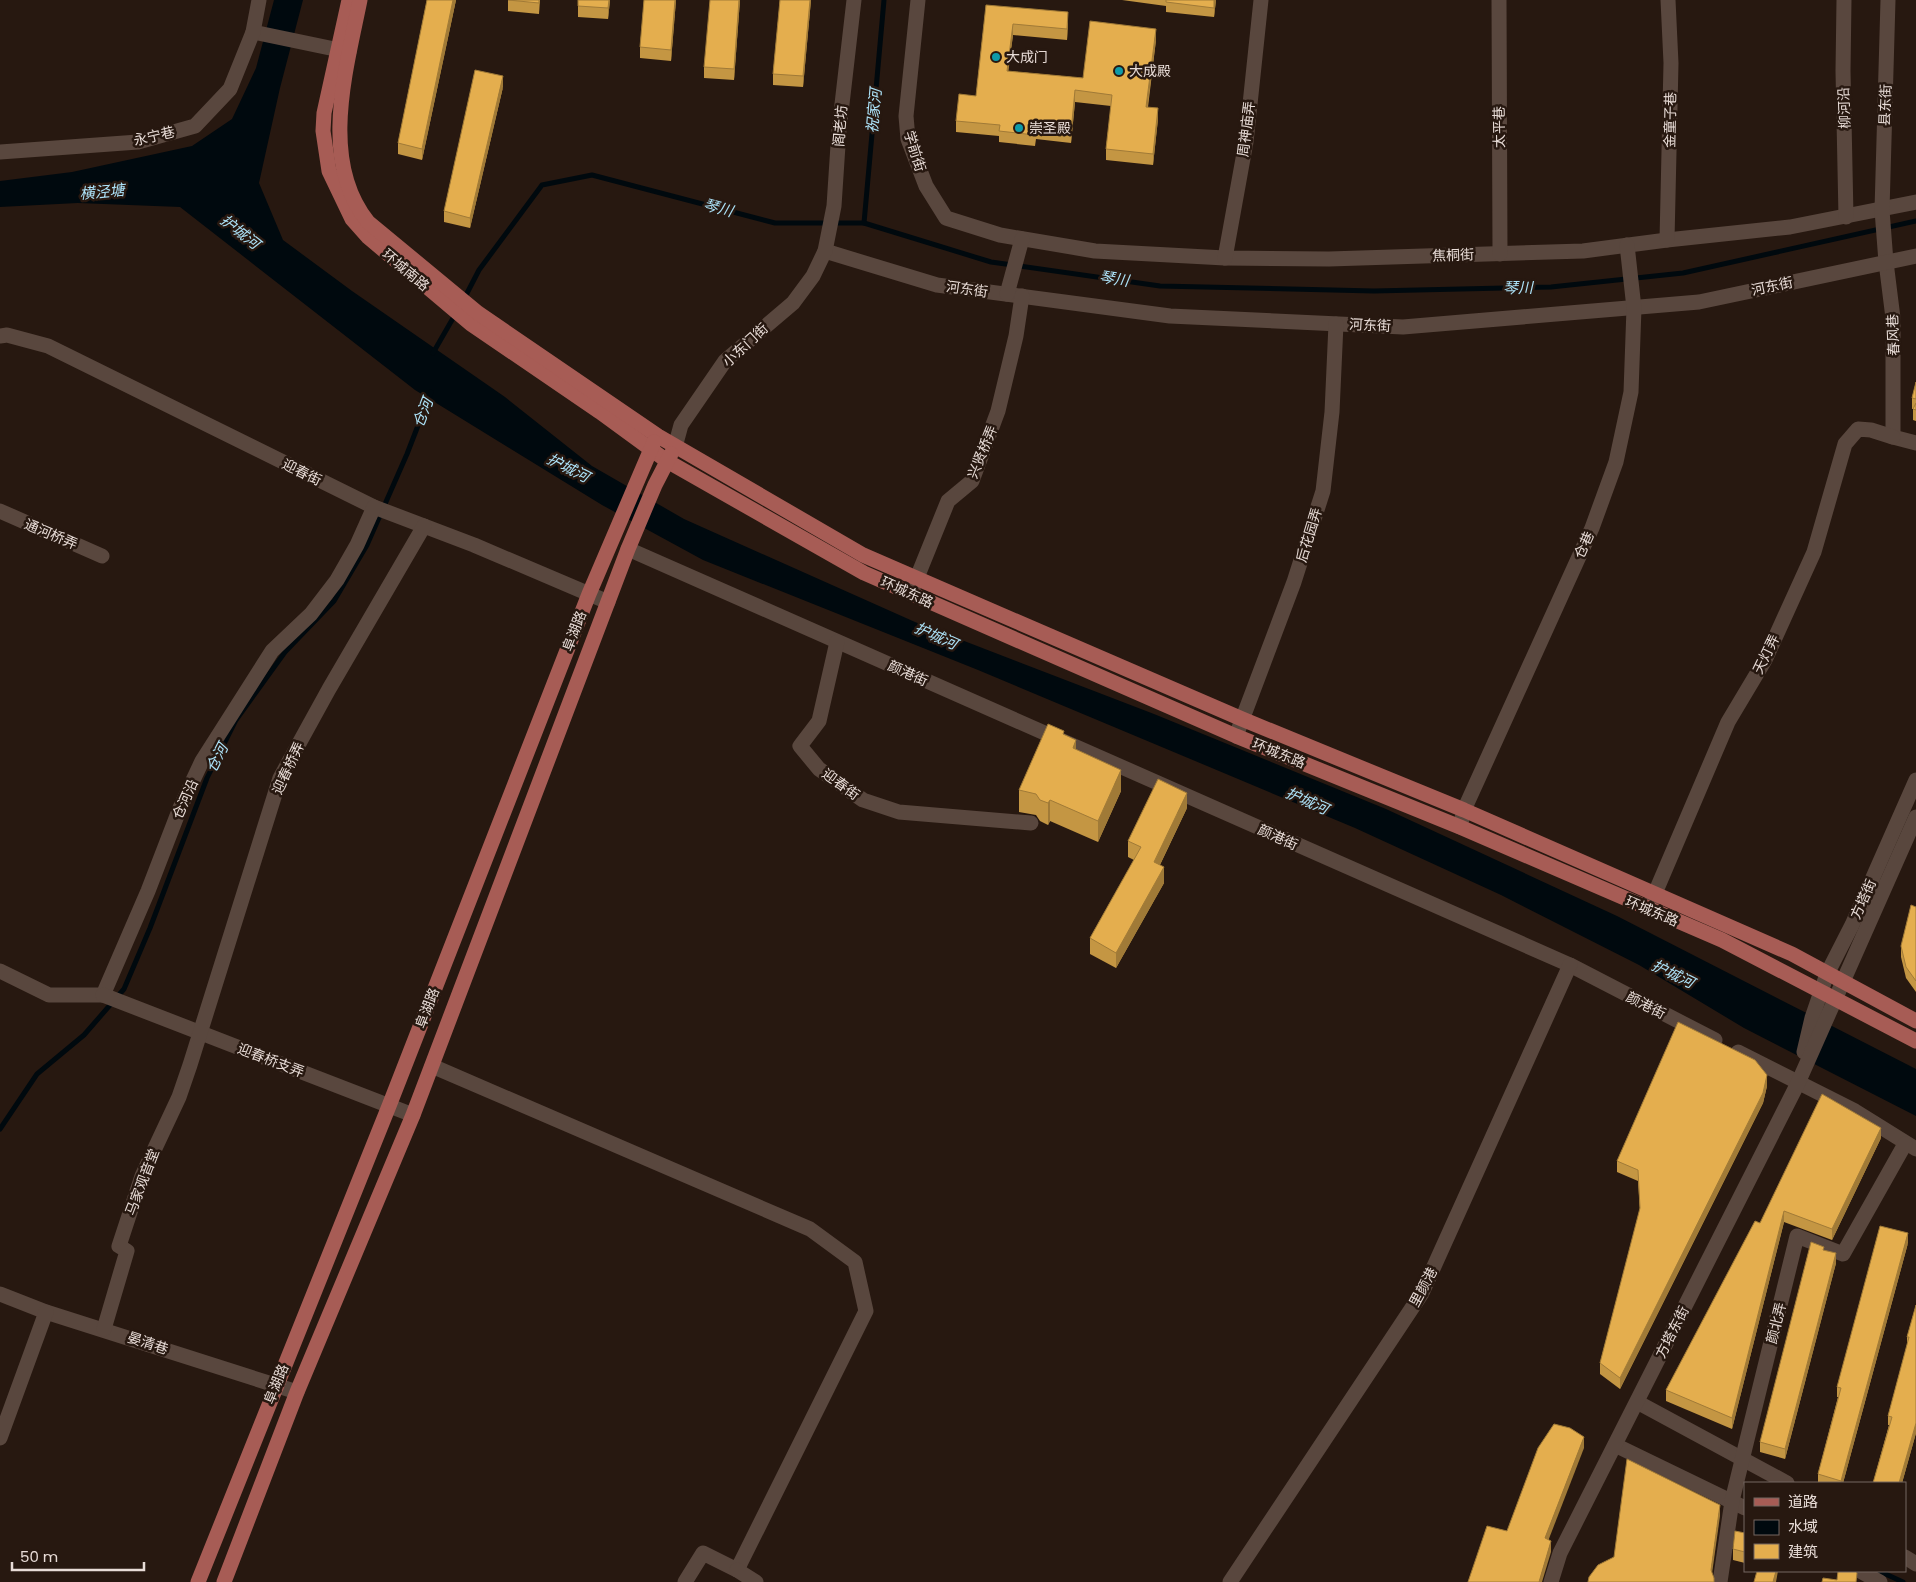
<svg xmlns="http://www.w3.org/2000/svg" width="1916" height="1582" viewBox="0 0 1916 1582" font-family="Poppins,'Noto Sans SC',sans-serif">
<style>
.water{fill:#00090e}
.lines{fill:none;stroke-linecap:round;stroke-linejoin:round}
.stream{stroke:#00090e;stroke-width:5}
.minor{stroke:#59473e;stroke-width:15}
.major{stroke:#a75c55;stroke-width:15}
.wall{fill:#c49643}
.shaded-wall{fill:#a07a37}
.building{fill:#e4ae4e;stroke:#a07a37}
.culture-dot{fill:#0f9aa8;stroke:#271810;stroke-width:2}
.labels{text-anchor:middle;stroke-width:5;stroke-linejoin:round;paint-order:stroke}
.poi-label{font-size:14px;fill:#e8dcd7;stroke:#271810;text-anchor:start}
.street-label{font-size:14px;fill:#e8dcd7;stroke:#271810}
.water-label{font-size:15px;font-style:italic;fill:#ade3f9;stroke:#271810}
</style>
<rect width="100%" height="100%" fill="#271810"/>
<polygon class="water" points="274,0 303,0 280,88 259,183 283,240 352,291 505,397 592,466 684,519 915,622 1154,714 1386,809 1617,916 1916,1069 1916,1116 1744,1028 1639,965 1501,895 1355,828 978,670 703,560 602,505 415,390 180,207 78,203 0,207 0,181 72,172 192,146 232,119 256,68"/>
<g class="lines">
<g class="stream">
<polyline points="864,223 884,0"/>
<polyline points="464,299 479,270 542,185 592,175 775,223 864,223 991,262 1160,286 1374,291 1551,287 1683,273 1916,221"/>
<polyline points="433,353 456,313"/>
<polyline points="0,1129 37,1074 84,1035 124,989 150,928 207,778 236,720 285,652 334,601 367,545 407,454 431,392"/>
<polyline points="1879,1571 1903,1582"/>
</g>
<g class="minor">
<polyline points="918,0 906,116 908,139 926,186 946,218 1000,235 1095,251 1225,258 1329,259 1583,251 1667,240 1790,227 1916,202"/>
<polyline points="1499,0 1500,254"/>
<polyline points="1844,0 1843,71 1846,217"/>
<polyline points="1888,0 1882,210 1886,262 1893,318 1893,437 1916,443"/>
<polyline points="253,32 349,52"/>
<polyline points="0,152 138,142 195,126 230,89 253,32 259,0"/>
<polyline points="1667,240 1671,63 1668,0"/>
<polyline points="825,251 937,285 1170,316 1403,327 1699,302 1916,256"/>
<polyline points="1225,258 1246,142 1261,0"/>
<polyline points="1007,294 1022,239"/>
<polyline points="0,336 7,335 48,346 374,507 474,545 608,602"/>
<polyline points="675,447 681,425 725,361 793,303 813,276 825,251 834,206 839,130 854,0"/>
<polyline points="0,511 102,556"/>
<polyline points="628,549 1570,965 1715,1040"/>
<polyline points="912,590 948,501 972,481 998,411 1016,336 1022,296"/>
<polyline points="837,642 819,721 800,746 819,769 863,800 899,812 1031,823"/>
<polyline points="1236,736 1294,582 1323,491 1332,412 1336,324"/>
<polyline points="1460,827 1464,810 1592,528 1616,462 1631,392 1634,308 1627,245"/>
<polyline points="1650,905 1728,722 1765,660 1814,552 1845,444 1858,429 1871,430 1893,437"/>
<polyline points="0,971 49,995 103,995 148,891 180,808 202,761 272,651 311,614 337,580 357,545 374,507"/>
<polyline points="103,995 413,1115"/>
<polyline points="1738,1052 1855,1111 1916,1149"/>
<polyline points="1804,1052 1812,1018 1827,974 1852,925 1916,780"/>
<polyline points="432,1066 810,1229 855,1262 866,1311 737,1570 703,1553 685,1582"/>
<polyline points="0,1294 46,1312 297,1392"/>
<polyline points="104,1329 127,1251 119,1246 142,1176 179,1097 190,1065 280,778 329,689 424,526"/>
<polyline points="1637,1402 1787,1483"/>
<polyline points="0,1438 46,1312"/>
<polyline points="1615,1445 1745,1508"/>
<polyline points="1905,1557 1916,1564"/>
<polyline points="737,1570 756,1582"/>
<polyline points="1860,1571 1880,1582"/>
<polyline points="1230,1582 1422,1293 1570,965"/>
<polyline points="1551,1582 1560,1553 1798,1083 1916,817"/>
<polyline points="1720,1582 1732,1501 1797,1236 1843,1254 1905,1144"/>
</g>
<g class="major">
<polyline points="349,0 324,113 323,131 329,171 352,219 368,237 471,324 600,412 667,461 864,573 1236,736 1460,827 1722,940 1916,1041"/>
<path d="M360,0C346,70 319,161 368,222L478,313L658,436L863,555L1242,719L1464,810L1792,954L1916,1021"/>
<polyline points="198,1582 389,1106 589,594 654,442"/>
<polyline points="224,1582 297,1392 413,1115 628,549 655,485 671,454"/>
</g>
</g>
<g class="wall">
<polygon points="427,0 456,0 422,160 398,154 398,143"/>
<polygon points="508,0 540,0 539,14 508,11"/>
<polygon points="578,0 610,0 608,19 578,17"/>
<polygon points="644,0 676,0 671,61 640,58 640,47"/>
<polygon points="740,0 734,80 704,78 704,67"/>
<polygon points="780,0 811,0 803,87 773,85 773,74"/>
<polygon points="1122,0 1216,0 1214,17 1166,12 1166,6"/>
<polygon points="986,5 1068,23 1067,40 1013,35 1008,71 1083,78 1156,40 1148,107 1158,119 1153,165 1106,160 1106,149 1111,106 1075,102 1071,143 1036,139 1035,146 999,142 999,136 956,132 956,121 976,96"/>
<polygon points="503,87 470,228 444,222 444,211"/>
<polygon points="1916,382 1916,421 1913,420 1913,409 1912,409 1912,398"/>
<polygon points="1064,735 1076,750 1121,791 1098,842 1050,821 1048,825 1040,821 1036,815 1019,812 1019,790"/>
<polygon points="1187,808 1160,865 1164,883 1116,968 1090,954 1090,938 1134,860 1128,857 1128,841"/>
<polygon points="1916,907 1916,992 1906,978 1901,957 1901,946"/>
<polygon points="1767,1086 1763,1103 1620,1389 1600,1374 1600,1363 1640,1210 1638,1181 1617,1172 1617,1161"/>
<polygon points="1881,1138 1832,1240 1784,1222 1732,1429 1666,1401 1666,1390 1760,1223"/>
<polygon points="1908,1243 1843,1483 1818,1483 1818,1474 1838,1397 1837,1397 1837,1387"/>
<polygon points="1824,1250 1836,1263 1785,1459 1760,1452 1760,1442"/>
<polygon points="1916,1305 1916,1433 1902,1483 1873,1483 1889,1425 1888,1425 1888,1416 1907,1345 1907,1337"/>
<polygon points="1745,1533 1745,1563 1733,1560 1733,1549"/>
</g>
<g class="shaded-wall">
<polygon points="453,0 456,0 422,160 422,149"/>
<polygon points="609,0 610,0 608,19 608,8"/>
<polygon points="675,0 676,0 671,61 671,50"/>
<polygon points="739,0 740,0 734,80 734,69"/>
<polygon points="810,0 811,0 803,87 803,76"/>
<polygon points="1214,0 1216,0 1214,17"/>
<polygon points="1068,12 1068,23 1067,40 1067,29"/>
<polygon points="1013,24 1013,35 1007,82 1007,71"/>
<polygon points="1156,29 1156,40 1146,118 1146,107"/>
<polygon points="503,76 503,87 470,228 470,218"/>
<polygon points="1075,90 1075,102 1071,143 1071,132"/>
<polygon points="1158,108 1158,119 1153,165 1153,154"/>
<polygon points="1076,740 1076,761 1073,748"/>
<polygon points="1121,770 1121,791 1098,842 1098,821"/>
<polygon points="1187,793 1187,808 1154,877 1154,862"/>
<polygon points="1050,800 1050,821 1048,825 1048,803"/>
<polygon points="1164,867 1164,883 1116,968 1116,953"/>
<polygon points="1767,1075 1767,1086 1763,1103 1620,1389 1620,1378"/>
<polygon points="1881,1128 1881,1138 1832,1240 1832,1229"/>
<polygon points="1784,1211 1784,1222 1732,1429 1732,1418"/>
<polygon points="1908,1233 1908,1243 1843,1483 1841,1483 1841,1481"/>
<polygon points="1836,1253 1836,1263 1785,1459 1785,1449"/>
<polygon points="1916,1423 1916,1433 1902,1483 1899,1483"/>
<polygon points="1584,1437 1584,1448 1545,1549 1545,1538"/>
<polygon points="1720,1505 1720,1516 1711,1581 1711,1570"/>
<polygon points="1551,1541 1551,1552 1542,1582 1539,1582"/>
<polygon points="1776,1571 1778,1571 1776,1582 1773,1582"/>
</g>
<g class="building">
<polygon points="427,0 453,0 422,149 398,143"/>
<polygon points="508,0 539,0 539,3"/>
<polygon points="578,0 609,0 608,8 578,6"/>
<polygon points="644,0 675,0 671,50 640,47"/>
<polygon points="710,0 739,0 734,69 704,67"/>
<polygon points="780,0 810,0 803,76 773,74"/>
<polygon points="1166,0 1214,0 1214,8 1166,2"/>
<polygon points="986,5 1068,12 1067,29 1013,24 1007,71 1083,78 1090,21 1156,29 1146,107 1158,108 1153,154 1106,149 1112,95 1075,90 1071,132 1036,128 1035,135 999,131 1000,125 956,121 959,94 976,96"/>
<polygon points="475,70 503,76 470,218 444,211"/>
<polygon points="1916,382 1916,399 1912,398"/>
<polygon points="1916,403 1916,410 1913,409"/>
<polygon points="1048,724 1064,731 1063,734 1076,740 1073,748 1121,770 1098,821 1050,800 1048,803 1040,800 1036,794 1019,790"/>
<polygon points="1158,779 1187,793 1154,862 1164,867 1116,953 1090,938 1141,847 1128,841"/>
<polygon points="1911,905 1916,907 1916,981 1906,967 1901,946"/>
<polygon points="1678,1022 1755,1060 1767,1075 1763,1093 1620,1378 1600,1363 1640,1208 1638,1170 1617,1161"/>
<polygon points="1822,1094 1881,1128 1832,1229 1784,1211 1732,1418 1666,1390 1755,1221 1760,1223"/>
<polygon points="1880,1226 1908,1233 1841,1481 1818,1474 1841,1388 1837,1387"/>
<polygon points="1811,1242 1824,1247 1823,1250 1836,1253 1785,1449 1760,1442"/>
<polygon points="1916,1305 1916,1423 1899,1483 1873,1483 1892,1417 1888,1416 1909,1337 1907,1337"/>
<polygon points="1554,1424 1570,1428 1584,1437 1545,1538 1551,1541 1539,1582 1468,1582 1487,1526 1507,1531 1538,1448"/>
<polygon points="1627,1459 1720,1505 1711,1570 1714,1578 1714,1582 1588,1582 1589,1577 1598,1565 1614,1557"/>
<polygon points="1735,1531 1745,1533 1745,1552 1733,1549"/>
<polygon points="1757,1571 1776,1571 1773,1582 1754,1582"/>
<polygon points="1838,1571 1855,1571 1857,1573 1856,1582 1822,1582 1823,1578 1837,1580"/>
</g>
<g class="culture-dot">
<circle cx="996" cy="57" r="5"/>
<circle cx="1119" cy="71" r="5"/>
<circle cx="1019" cy="128" r="5"/>
</g>
<g class="labels">
<g class="poi-label">
<text x="1006" y="62">大成门</text>
<text x="1129" y="76">大成殿</text>
<text x="1029" y="133">崇圣殿</text>
</g>
<g class="street-label">
<text transform="translate(1885 105) rotate(-88)" y="5">县东街</text>
<text transform="translate(1844 108) rotate(-92)" y="5">柳河沿</text>
<text transform="translate(1670 120) rotate(-89)" y="5">金童子巷</text>
<text transform="translate(840 126) rotate(-85)" y="5">阁老坊</text>
<text transform="translate(1499 127) rotate(-91)" y="5">太平巷</text>
<text transform="translate(1246 129) rotate(-83)" y="5">周神庙弄</text>
<text transform="translate(154 136) rotate(-13)" y="5">永宁巷</text>
<text transform="translate(915 151) rotate(73)" y="5">学前街</text>
<text transform="translate(1453 255) rotate(-2)" y="5">焦桐街</text>
<text transform="translate(406 270) rotate(40)" y="5">环城南路</text>
<text transform="translate(1772 286) rotate(-12)" y="5">河东街</text>
<text transform="translate(967 289) rotate(8)" y="5">河东街</text>
<text transform="translate(1370 325) rotate(3)" y="5">河东街</text>
<text transform="translate(1893 335) rotate(-92)" y="5">春风巷</text>
<text transform="translate(745 345) rotate(-43)" y="5">小东门街</text>
<text transform="translate(982 452) rotate(-68)" y="5">兴贤桥弄</text>
<text transform="translate(302 472) rotate(26)" y="5">迎春街</text>
<text transform="translate(51 534) rotate(23)" y="5">通河桥弄</text>
<text transform="translate(1309 535) rotate(-73)" y="5">后花园弄</text>
<text transform="translate(1584 545) rotate(-66)" y="5">仓巷</text>
<text transform="translate(907 592) rotate(24)" y="5">环城东路</text>
<text transform="translate(574 631) rotate(-69)" y="5">阜湖路</text>
<text transform="translate(1766 654) rotate(-64)" y="5">天灯弄</text>
<text transform="translate(908 673) rotate(24)" y="5">颜港街</text>
<text transform="translate(1279 753) rotate(22)" y="5">环城东路</text>
<text transform="translate(288 768) rotate(-65)" y="5">迎春桥弄</text>
<text transform="translate(841 784) rotate(36)" y="5">迎春街</text>
<text transform="translate(185 799) rotate(-66)" y="5">仓河沿</text>
<text transform="translate(1278 837) rotate(24)" y="5">颜港街</text>
<text transform="translate(1863 899) rotate(-66)" y="5">方塔街</text>
<text transform="translate(1652 911) rotate(23)" y="5">环城东路</text>
<text transform="translate(1646 1005) rotate(27)" y="5">颜港街</text>
<text transform="translate(427 1008) rotate(-69)" y="5">阜湖路</text>
<text transform="translate(271 1060) rotate(21)" y="5">迎春桥支弄</text>
<text transform="translate(142 1182) rotate(-69)" y="5">马家观音堂</text>
<text transform="translate(1423 1287) rotate(-62)" y="5">里颜港</text>
<text transform="translate(1776 1323) rotate(-76)" y="5">颜北弄</text>
<text transform="translate(1672 1332) rotate(-63)" y="5">方塔东街</text>
<text transform="translate(148 1343) rotate(18)" y="5">晏清巷</text>
<text transform="translate(276 1384) rotate(-68)" y="5">阜湖路</text>
</g>
<g class="water-label">
<text transform="translate(874 111) rotate(-85)" y="5">祝家河</text>
<text transform="translate(102 192) rotate(-5)" y="5">横泾塘</text>
<text transform="translate(718 208) rotate(15)" y="5">琴川</text>
<text transform="translate(240 232) rotate(38)" y="5">护城河</text>
<text transform="translate(1114 279) rotate(8)" y="5">琴川</text>
<text transform="translate(1518 288) rotate(-1)" y="5">琴川</text>
<text transform="translate(423 413) rotate(-69)" y="5">仓河</text>
<text transform="translate(568 468) rotate(27)" y="5">护城河</text>
<text transform="translate(936 636) rotate(24)" y="5">护城河</text>
<text transform="translate(217 758) rotate(-63)" y="5">仓河</text>
<text transform="translate(1307 801) rotate(24)" y="5">护城河</text>
<text transform="translate(1673 974) rotate(26)" y="5">护城河</text>
</g>
</g>
<rect x="1744" y="1482" width="162" height="90" fill="#271810" stroke="#746660"/>
<rect x="1754" y="1498" width="25" height="8" fill="#a75c55" stroke="#746660"/>
<text x="1788" y="1507" font-size="15" fill="#e8dcd7">道路</text>
<rect x="1754" y="1520" width="25" height="15" fill="#00090e" stroke="#746660"/>
<text x="1788" y="1532" font-size="15" fill="#e8dcd7">水域</text>
<rect x="1754" y="1544" width="25" height="15" fill="#e4ae4e" stroke="#746660"/>
<text x="1788" y="1557" font-size="15" fill="#e8dcd7">建筑</text>
<path d="M12 1562v8h132v-8" fill="none" stroke="#e8dcd7" stroke-width="2.5"/>
<text x="20" y="1562" font-size="15" fill="#e8dcd7" stroke="#271810" stroke-width="4" paint-order="stroke">50 m</text>
</svg>
